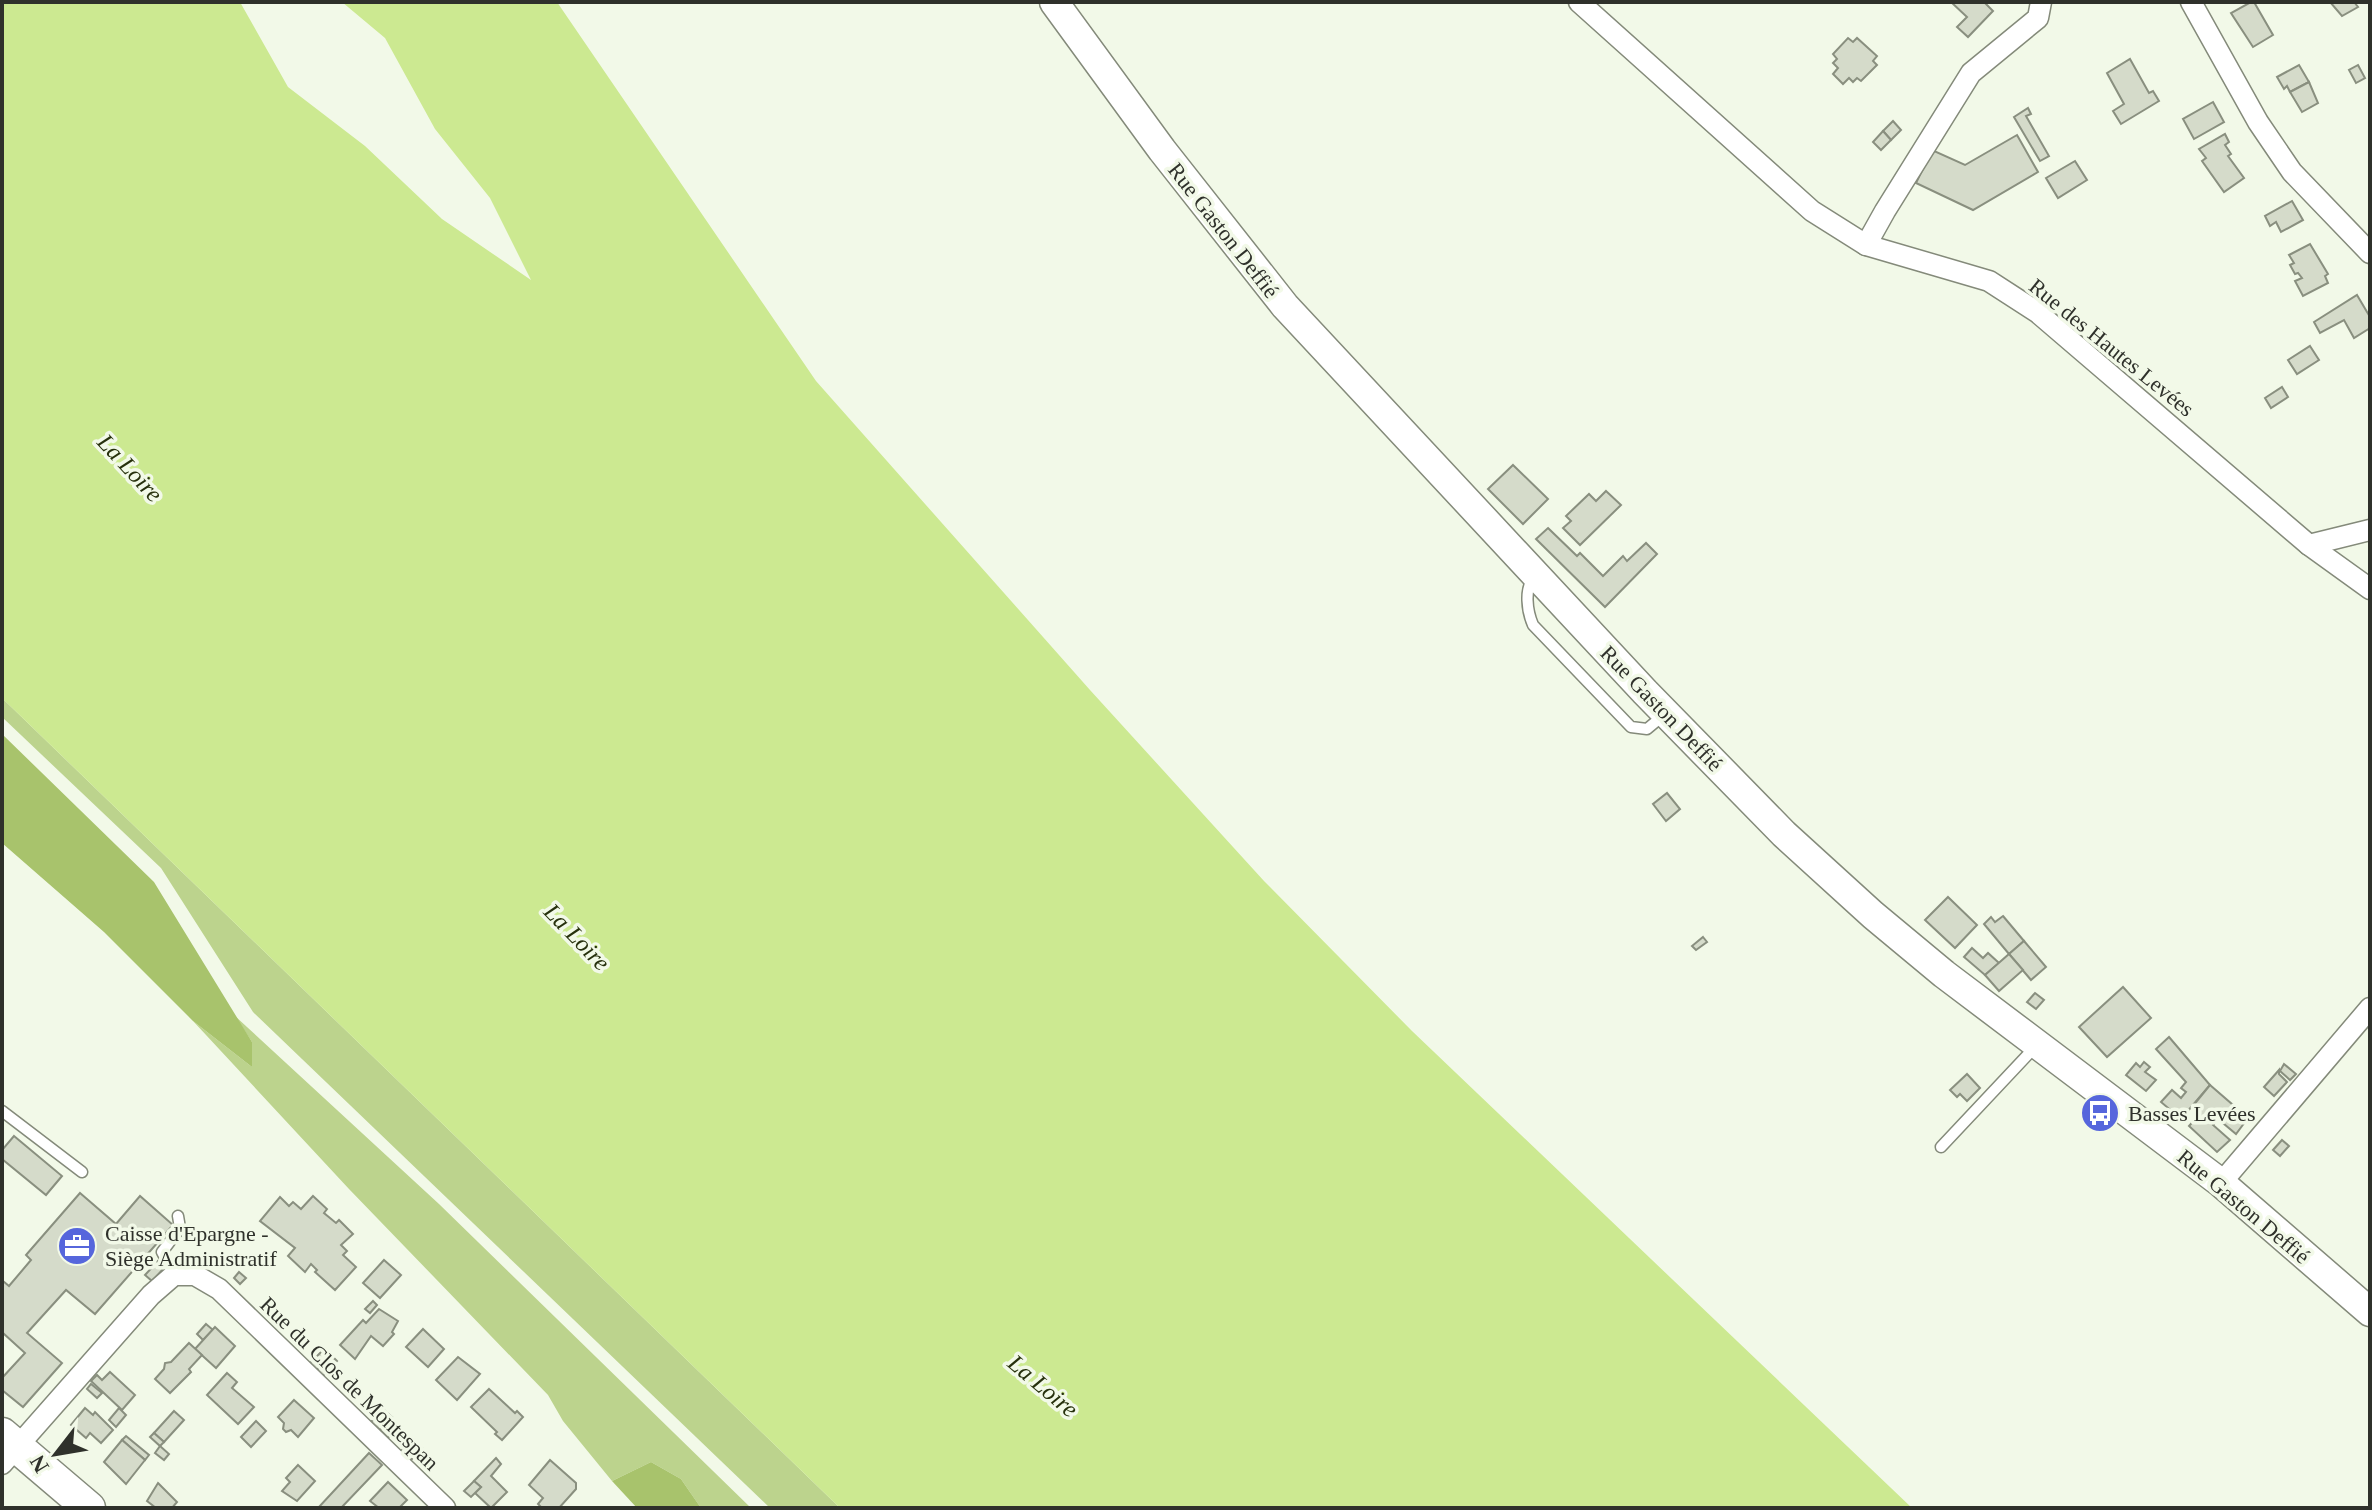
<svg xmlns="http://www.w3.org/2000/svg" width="2372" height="1510" viewBox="0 0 2372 1510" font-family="'Times New Roman',serif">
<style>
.green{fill:#bcd38d}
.forest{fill:#a8c36c}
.water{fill:#cce991}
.building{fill:#d5dbca;stroke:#898f7f;stroke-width:2}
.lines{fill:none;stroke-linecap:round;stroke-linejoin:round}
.service-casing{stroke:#848a7a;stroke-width:13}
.minor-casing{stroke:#848a7a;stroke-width:23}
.secondary-casing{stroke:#848a7a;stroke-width:31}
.primary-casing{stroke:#848a7a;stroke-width:35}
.service{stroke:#fff;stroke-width:10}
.minor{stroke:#fff;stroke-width:20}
.secondary{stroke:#fff;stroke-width:28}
.primary{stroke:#fff;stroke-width:32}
.labels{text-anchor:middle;stroke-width:7;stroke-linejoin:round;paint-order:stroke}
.street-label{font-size:22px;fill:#2f312b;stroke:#f2f9e8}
.poi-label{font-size:22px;fill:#2f312b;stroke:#f2f9e8;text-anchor:start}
.water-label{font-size:24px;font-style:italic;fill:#27310d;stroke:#f2f9e8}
</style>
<rect width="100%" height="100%" fill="#f2f9e8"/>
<g class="green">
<polygon points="2,698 840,1508 770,1508 253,1012 161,868 2,717"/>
<polygon points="235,1016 439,1204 751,1508 701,1508 681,1479 651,1462 612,1481 563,1421 548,1395 349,1189 193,1021 252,1067 252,1042"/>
</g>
<g class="forest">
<polygon points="2,734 154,882 252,1042 252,1067 193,1021 104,932 2,843"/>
<polygon points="651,1462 681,1479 701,1508 637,1508 612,1481"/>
</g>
<polygon class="water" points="2,2 240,2 288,87 365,146 442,219 531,280 490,198 435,129 385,38 342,2 557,2 816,381 1090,690 1264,881 1412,1031 1912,1508 840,1508 2,698"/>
<g class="building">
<polygon points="1951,2 1984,2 1993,11 1968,37 1957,27 1967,17"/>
<polygon points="2251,2 2254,2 2273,35 2253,47 2231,13"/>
<polygon points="2330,2 2354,2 2358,7 2342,16"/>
<polygon points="1848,38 1853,42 1857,38 1877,56 1873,61 1877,65 1861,81 1857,78 1853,82 1849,78 1843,84 1833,74 1838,68 1833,63 1837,59 1833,54"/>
<polygon points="2130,59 2149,93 2153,91 2159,101 2121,124 2113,111 2124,104 2107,73"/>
<polygon points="2299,65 2309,82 2290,92 2287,86 2284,89 2277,77"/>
<polygon points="2358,65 2365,78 2356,83 2349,70"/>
<polygon points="2309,82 2318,103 2302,112 2290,92"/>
<polygon points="2213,102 2224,122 2194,139 2183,119"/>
<polygon points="2028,108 2031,114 2026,116 2049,156 2040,161 2014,117"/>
<polygon points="1893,121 1901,130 1891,140 1883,131"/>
<polygon points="1883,131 1891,140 1881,150 1873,142"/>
<polygon points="2225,134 2229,142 2225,145 2231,154 2228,156 2244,178 2224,192 2202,161 2206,158 2199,149"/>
<polygon points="2017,135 2038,172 1973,210 1916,183 1932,150 1965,165"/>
<polygon points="2075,161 2087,180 2058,198 2046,178"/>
<polygon points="2292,201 2303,220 2281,232 2276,222 2270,226 2265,216"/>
<polygon points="2310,244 2328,274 2325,276 2328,283 2303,296 2295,281 2302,278 2298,273 2295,274 2290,265 2294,263 2289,255"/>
<polygon points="2357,295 2370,317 2370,328 2354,338 2344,320 2320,333 2314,322"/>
<polygon points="2310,346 2319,360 2297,374 2288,360"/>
<polygon points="2282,387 2288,397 2271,408 2265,398"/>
<polygon points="1513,465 1548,499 1523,524 1488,489"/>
<polygon points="1606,491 1621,505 1580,545 1563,528 1571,521 1566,516 1589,494 1596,501"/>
<polygon points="1548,528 1577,556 1580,553 1603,576 1623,556 1627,561 1646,543 1657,554 1605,607 1536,539"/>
<polygon points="1667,793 1680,809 1666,821 1653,804"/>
<polygon points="1948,897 1977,925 1955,948 1925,920"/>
<polygon points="2003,916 2024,941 2009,954 1984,924 1991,917 1995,922"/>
<polygon points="1703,937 1707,942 1696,950 1692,946"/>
<polygon points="2024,941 2046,967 2031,980 2009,954"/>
<polygon points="1972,948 1983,958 1988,953 1999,963 1985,975 1964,957"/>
<polygon points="2009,954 2023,970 1999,991 1985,975"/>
<polygon points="2123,987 2151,1018 2107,1057 2079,1027"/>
<polygon points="2035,993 2044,1000 2036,1009 2027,1002"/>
<polygon points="2169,1037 2210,1085 2181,1119 2161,1102 2172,1090 2181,1098 2186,1092 2181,1088 2186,1082 2156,1049"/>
<polygon points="2144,1062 2150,1067 2145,1072 2156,1080 2146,1091 2126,1075 2136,1063 2140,1067"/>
<polygon points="2284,1064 2296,1074 2290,1080 2280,1071"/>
<polygon points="2279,1070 2279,1074 2287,1082 2274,1096 2264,1087"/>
<polygon points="1967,1074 1980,1088 1967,1101 1960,1094 1957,1097 1950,1090"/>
<polygon points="2210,1085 2248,1118 2236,1134 2218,1119 2213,1125 2230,1140 2217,1152 2189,1126 2200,1114 2192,1107"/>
<polygon points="14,1136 62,1176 46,1195 2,1159 2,1150"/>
<polygon points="2282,1140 2289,1146 2280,1156 2273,1150"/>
<polygon points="80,1193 116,1224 140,1196 173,1225 95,1314 66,1290 27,1333 62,1363 23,1407 2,1390 2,1378 25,1353 4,1334 2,1336 2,1283 3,1281 9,1286 31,1260 26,1255"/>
<polygon points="313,1196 327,1209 324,1213 336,1223 339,1220 353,1234 341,1245 347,1251 343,1255 356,1267 335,1290 315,1272 317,1270 311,1264 305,1272 288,1256 295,1248 260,1221 280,1197 289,1206 293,1202 301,1209"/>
<polygon points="384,1260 401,1275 380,1298 363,1283"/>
<polygon points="158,1261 165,1267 152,1281 145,1275"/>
<polygon points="239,1272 246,1278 240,1284 234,1278"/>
<polygon points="373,1301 377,1305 370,1313 365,1309"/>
<polygon points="379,1309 398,1321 392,1332 394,1334 383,1346 371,1336 355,1359 340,1345 363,1320 366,1323"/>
<polygon points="206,1324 213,1330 203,1340 197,1334"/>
<polygon points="215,1327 235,1346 216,1368 195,1349"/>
<polygon points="423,1329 444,1349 428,1367 406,1347"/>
<polygon points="189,1343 202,1355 189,1369 191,1372 170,1393 155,1379 164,1369 165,1363 171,1362"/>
<polygon points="324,1349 331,1355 317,1370 310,1363"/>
<polygon points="331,1355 337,1361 323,1376 317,1370"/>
<polygon points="458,1357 480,1374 457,1400 436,1380"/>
<polygon points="110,1372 135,1395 122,1410 91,1381 97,1375 102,1380"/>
<polygon points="227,1373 237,1382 232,1388 254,1407 238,1424 207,1395"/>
<polygon points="91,1384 102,1393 97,1398 87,1389"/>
<polygon points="489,1389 515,1413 517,1411 523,1417 502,1440 495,1434 497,1432 471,1407"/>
<polygon points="294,1400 314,1418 298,1437 291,1430 286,1432 283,1429 284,1423 278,1417"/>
<polygon points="85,1408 93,1415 95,1412 113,1430 101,1443 90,1433 86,1438 71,1425"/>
<polygon points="119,1408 126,1415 116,1427 109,1420"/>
<polygon points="383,1409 392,1417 380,1430 371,1422"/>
<polygon points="174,1411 184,1420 164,1442 154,1433"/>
<polygon points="391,1418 399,1427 388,1438 380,1430"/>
<polygon points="256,1421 266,1431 251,1447 241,1437"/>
<polygon points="154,1433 164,1442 160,1446 150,1437"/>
<polygon points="126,1436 149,1455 145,1460 122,1440"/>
<polygon points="412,1439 422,1448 411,1460 401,1451"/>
<polygon points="122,1440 145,1460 126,1484 104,1462"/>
<polygon points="160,1446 169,1454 164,1460 155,1453"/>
<polygon points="369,1453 382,1465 341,1508 318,1508"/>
<polygon points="496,1458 501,1464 491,1476 507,1492 491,1508 475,1493 481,1487 474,1481"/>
<polygon points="550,1460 576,1483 576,1489 559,1508 542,1508 538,1504 543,1498 529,1485"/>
<polygon points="298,1465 315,1481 297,1501 282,1491 290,1482 286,1478"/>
<polygon points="474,1481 481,1487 471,1497 464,1491"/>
<polygon points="388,1482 407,1500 399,1508 379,1508 370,1501"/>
<polygon points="158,1483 177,1502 172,1508 156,1508 147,1501"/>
</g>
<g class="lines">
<g class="service-casing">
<g id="service">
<path d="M1534,577C1524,589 1527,611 1533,625L1631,727L1647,729L1665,714"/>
<polyline points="2,1111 82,1172"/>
<polyline points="1941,1147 2036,1046"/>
<polyline points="174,1275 162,1252 180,1228 178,1216"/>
</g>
</g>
<g class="minor-casing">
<g id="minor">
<polyline points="1579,2 1812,211 1866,245 1989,281 2037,312 2309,545 2370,589"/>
<polyline points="2191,2 2258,122 2292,172 2370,253"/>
<polyline points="1866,245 1885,211 1971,73 2038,18 2041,2"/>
<polyline points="2309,545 2370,530"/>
<polyline points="2221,1183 2370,1008"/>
<polyline points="2,1464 151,1295 174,1275 195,1275 219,1289 445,1508"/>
</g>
</g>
<g class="secondary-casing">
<polyline id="secondary" points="1054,2 1162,150 1285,306 1645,692 1784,834 1873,915 1944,974 2221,1183 2370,1312"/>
</g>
<g class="primary-casing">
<polyline id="primary" points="2,1434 89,1508"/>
</g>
<use href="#service" class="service"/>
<use href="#minor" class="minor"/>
<use href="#secondary" class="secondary"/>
<use href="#primary" class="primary"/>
</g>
<defs>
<g id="bus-disc" transform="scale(2)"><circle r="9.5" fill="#5666dc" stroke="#f2f9e8"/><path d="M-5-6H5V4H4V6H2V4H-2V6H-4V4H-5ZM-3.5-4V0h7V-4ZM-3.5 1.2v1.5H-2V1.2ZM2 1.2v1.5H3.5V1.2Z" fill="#fff"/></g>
<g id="office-disc" transform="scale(2)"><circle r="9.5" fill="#5666dc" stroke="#f2f9e8"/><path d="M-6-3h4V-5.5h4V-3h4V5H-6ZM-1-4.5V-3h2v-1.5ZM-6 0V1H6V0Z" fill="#fff"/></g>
</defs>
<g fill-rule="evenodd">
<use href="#bus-disc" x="2100" y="1113"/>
<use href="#office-disc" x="77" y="1246"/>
</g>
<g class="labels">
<g class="street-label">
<text transform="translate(1224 230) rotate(52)" y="8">Rue Gaston Deffié</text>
<text transform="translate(2112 347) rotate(39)" y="8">Rue des Hautes Levées</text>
<text transform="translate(1662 708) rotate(46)" y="8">Rue Gaston Deffié</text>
<text transform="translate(2244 1206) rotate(40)" y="8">Rue Gaston Deffié</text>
<text transform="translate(350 1383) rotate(44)" y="8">Rue du Clos de Montespan</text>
</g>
<g class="poi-label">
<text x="2128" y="1121">Basses Levées</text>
<text x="105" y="1241">Caisse d'Epargne -<tspan x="105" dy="25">Siège Administratif</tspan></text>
</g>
<g class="water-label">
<text transform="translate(130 468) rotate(47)" y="8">La Loire</text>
<text transform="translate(577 937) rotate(46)" y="8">La Loire</text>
<text transform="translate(1043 1386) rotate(40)" y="8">La Loire</text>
</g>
</g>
<rect width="2372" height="1510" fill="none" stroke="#2f312b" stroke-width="8"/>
<g transform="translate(56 1454) rotate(239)" stroke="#f2f9e8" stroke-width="6" paint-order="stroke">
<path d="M0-6L14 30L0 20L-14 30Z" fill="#2f312b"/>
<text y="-12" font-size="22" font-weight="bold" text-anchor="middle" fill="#2f312b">N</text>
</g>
</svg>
